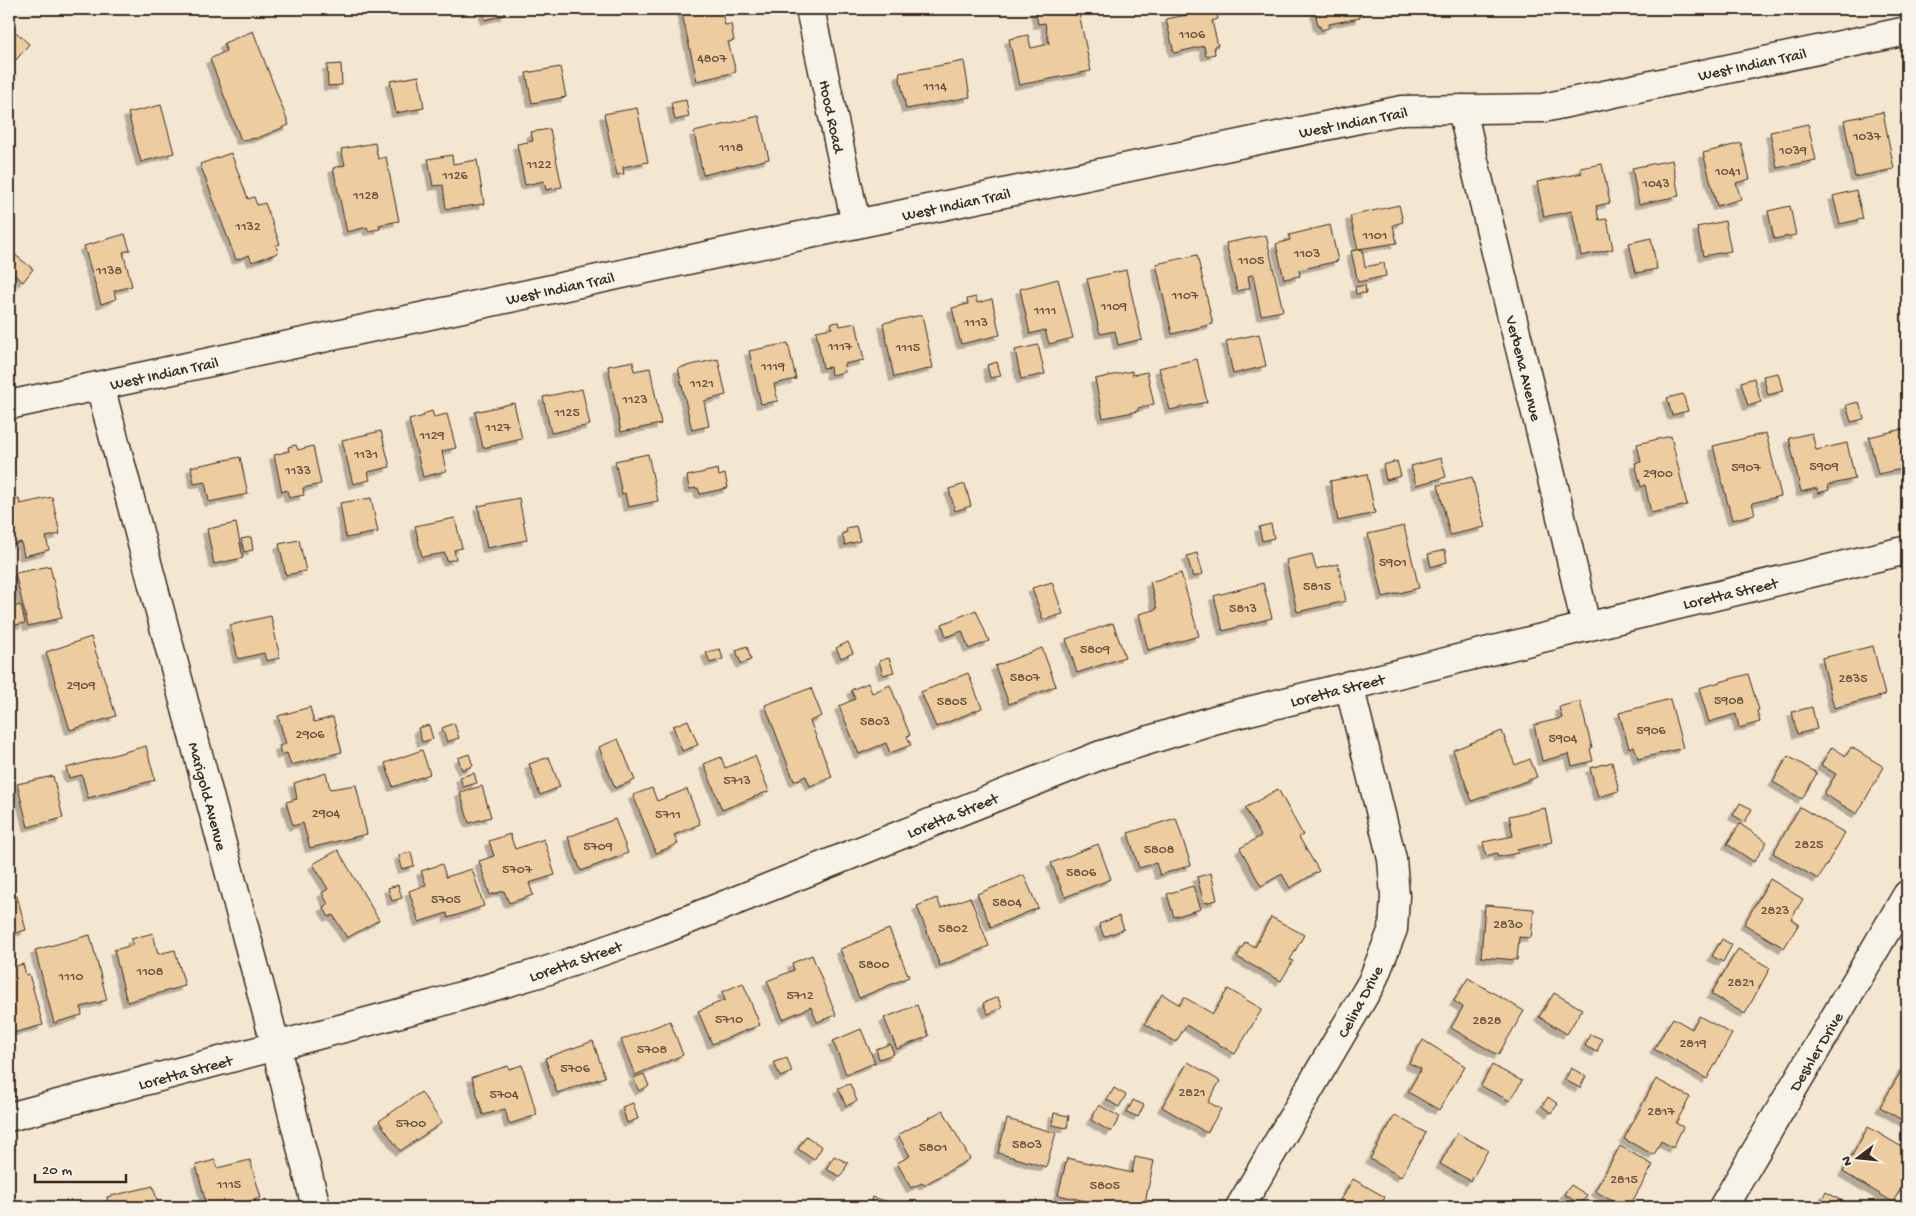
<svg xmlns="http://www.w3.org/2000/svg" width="1916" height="1216" viewBox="0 0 1916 1216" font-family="'Gochi Hand',sans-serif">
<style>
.building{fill:#edcc9f;stroke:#3b2a1e;filter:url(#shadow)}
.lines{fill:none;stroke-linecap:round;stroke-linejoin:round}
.street-casing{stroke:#3b2a1e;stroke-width:31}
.street{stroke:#f7f3e8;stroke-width:28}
.labels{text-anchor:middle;stroke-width:4;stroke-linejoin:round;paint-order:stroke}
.number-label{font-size:14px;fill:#68523e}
.street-label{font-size:16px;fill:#3b2a1e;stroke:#f7f3e8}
</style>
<defs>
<filter id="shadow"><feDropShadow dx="-4.5" dy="4.5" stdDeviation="0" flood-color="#0004"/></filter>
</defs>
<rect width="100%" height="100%" fill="#f4e7d2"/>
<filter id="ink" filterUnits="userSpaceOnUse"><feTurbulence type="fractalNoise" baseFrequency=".02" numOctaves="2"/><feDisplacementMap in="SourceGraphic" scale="10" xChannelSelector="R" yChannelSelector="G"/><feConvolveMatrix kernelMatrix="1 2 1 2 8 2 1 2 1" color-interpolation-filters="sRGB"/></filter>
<g filter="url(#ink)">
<g class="building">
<polygon points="483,9 504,9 505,15 485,20"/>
<polygon points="681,9 721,9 725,25 731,24 734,41 728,42 736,72 697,81"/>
<polygon points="1035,9 1085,9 1086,11 1079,13 1091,71 1019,85 1009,39 1028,35 1031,48 1049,44 1045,23 1038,24"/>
<polygon points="1196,9 1216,9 1218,19 1212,21 1218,46 1214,46 1215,54 1206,56 1204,46 1174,53 1166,19 1197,13"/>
<polygon points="1315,9 1358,9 1360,18 1329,24 1329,28 1321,30 1320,26 1318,27"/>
<polygon points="9,26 29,44 16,60 9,53"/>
<polygon points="253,31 289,125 258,138 241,140 210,59 226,51 224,43"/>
<polygon points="964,61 970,97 906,109 899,73"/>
<polygon points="341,64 342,85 328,86 327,65"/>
<polygon points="560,67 566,97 532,103 526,73"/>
<polygon points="419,76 424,108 396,113 390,81"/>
<polygon points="686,100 689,117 675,120 671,103"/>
<polygon points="161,105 174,153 141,162 128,113"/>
<polygon points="637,108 648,162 623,167 624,174 617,175 604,114"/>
<polygon points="1883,112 1894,169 1855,177 1844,120"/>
<polygon points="759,116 769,159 703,175 694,132"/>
<polygon points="1808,124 1816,160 1777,168 1770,132"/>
<polygon points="550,129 562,187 546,190 544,181 525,185 517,144 533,141 531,132"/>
<polygon points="375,143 378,159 386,157 399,221 379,225 380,229 368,231 367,227 347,232 333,168 345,165 341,149"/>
<polygon points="1741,143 1750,179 1736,183 1741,199 1717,206 1703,153"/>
<polygon points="231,153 248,199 254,197 257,205 265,203 280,244 276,245 278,253 252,262 249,255 236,260 200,164"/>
<polygon points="452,155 453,164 477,160 484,204 446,209 443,185 433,186 428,159"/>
<polygon points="1672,160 1679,196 1639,204 1632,168"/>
<polygon points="1602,164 1610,203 1596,206 1599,220 1607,219 1613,249 1581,256 1572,211 1544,217 1537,182 1582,173 1580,168"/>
<polygon points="1856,190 1863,219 1840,224 1833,196"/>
<polygon points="1399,205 1403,222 1393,225 1397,243 1358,249 1350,216"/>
<polygon points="1790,206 1796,235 1774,239 1768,211"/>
<polygon points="1725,221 1731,251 1703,256 1697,227"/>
<polygon points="1330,225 1338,261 1299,270 1300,276 1284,279 1276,244 1290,240 1289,235"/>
<polygon points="125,234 130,250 123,252 132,286 114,291 116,299 101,304 84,246"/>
<polygon points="1266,235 1283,311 1261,315 1253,275 1248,276 1250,288 1237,291 1226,243"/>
<polygon points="1651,238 1657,269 1636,273 1629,243"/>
<polygon points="1362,249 1365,267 1384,263 1386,276 1358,282 1351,251"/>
<polygon points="14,254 33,269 23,282 9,270 9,260"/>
<polygon points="1197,255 1213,324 1172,334 1156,264"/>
<polygon points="1126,270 1142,339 1118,345 1115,331 1100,334 1087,279"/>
<polygon points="1058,279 1073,338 1049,344 1045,330 1030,334 1020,289"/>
<polygon points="1365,285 1366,293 1356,294 1355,287"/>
<polygon points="976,297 977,303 992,299 1000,335 961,344 952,308 968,304 967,299"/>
<polygon points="922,315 933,368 894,377 883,323"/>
<polygon points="839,322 840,326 856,323 864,360 844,364 845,372 831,375 830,367 823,368 816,331 832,328 831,323"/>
<polygon points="1259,334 1266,366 1233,374 1226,341"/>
<polygon points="788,343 796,379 774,384 778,401 761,404 749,351"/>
<polygon points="1038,345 1045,374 1021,379 1015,350"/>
<polygon points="718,359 726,395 704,401 709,426 692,430 678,368"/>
<polygon points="1197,359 1207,402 1170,410 1159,368"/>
<polygon points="633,361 634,371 650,368 661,424 621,432 608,366"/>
<polygon points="997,362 1001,376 990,378 987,365"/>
<polygon points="1132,371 1132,375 1147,372 1154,404 1138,408 1138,411 1103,418 1095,379"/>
<polygon points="1778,373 1783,391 1768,395 1763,376"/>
<polygon points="1754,378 1761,402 1748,406 1741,382"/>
<polygon points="582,389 590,425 551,433 543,397"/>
<polygon points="1683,394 1688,411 1672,415 1667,398"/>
<polygon points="1859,402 1864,419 1851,422 1846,405"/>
<polygon points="514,403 522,439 483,448 475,412"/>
<polygon points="432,411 434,417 447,414 456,448 442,451 446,471 423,477 409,420 424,416 423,414"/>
<polygon points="1907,428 1907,468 1878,474 1869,437"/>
<polygon points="381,431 390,467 368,472 370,480 353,484 342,440"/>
<polygon points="1766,433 1781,496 1752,503 1755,514 1732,520 1713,446"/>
<polygon points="1812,433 1816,450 1847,443 1855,479 1828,485 1829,490 1818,493 1817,488 1801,492 1789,438"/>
<polygon points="1671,436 1687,505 1651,513 1645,485 1641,487 1635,463 1641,462 1637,444"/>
<polygon points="296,445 298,450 313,446 321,484 303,488 304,495 289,498 287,490 282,492 274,455 289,451 288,447"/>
<polygon points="648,454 658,501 628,507 625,493 622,494 615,461"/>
<polygon points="240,457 248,494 209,502 205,482 194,484 191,467"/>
<polygon points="1441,458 1446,477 1416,485 1411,466"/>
<polygon points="1397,461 1401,476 1386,480 1383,465"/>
<polygon points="718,469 719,476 725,474 728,488 700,494 698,488 689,489 687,476"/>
<polygon points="1367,474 1375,513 1338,521 1330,481"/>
<polygon points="1472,477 1485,527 1450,535 1438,485"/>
<polygon points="965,484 971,506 955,511 949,489"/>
<polygon points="52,497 60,534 46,537 49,550 24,556 21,542 9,545 9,506 12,505 11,500 19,499 20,504"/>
<polygon points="371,498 378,532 346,538 340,503"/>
<polygon points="519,498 527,540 487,548 478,506"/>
<polygon points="455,518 462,548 454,550 456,559 447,561 445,553 422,557 415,526"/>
<polygon points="236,523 243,558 214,564 207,529"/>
<polygon points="1271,524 1274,538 1262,541 1259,527"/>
<polygon points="856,526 860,541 845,545 842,534 847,532 846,528"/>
<polygon points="1404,526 1419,588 1383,597 1368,534"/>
<polygon points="251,537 253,550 244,552 241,539"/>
<polygon points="299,540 306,571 286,575 279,544"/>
<polygon points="1445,550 1447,562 1431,567 1428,554"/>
<polygon points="1197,553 1203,574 1193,577 1187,556"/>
<polygon points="1312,554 1316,569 1338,564 1346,601 1297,612 1286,560"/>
<polygon points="50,566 62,618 28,626 15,573"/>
<polygon points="1181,573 1199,636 1148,650 1139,614 1157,609 1150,582"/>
<polygon points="1052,582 1063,614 1043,620 1032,588"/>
<polygon points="1263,583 1272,618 1223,631 1214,596"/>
<polygon points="21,605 25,623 10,626 9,608"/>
<polygon points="976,610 989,641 969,649 962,631 946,637 942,624"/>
<polygon points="271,616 280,658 266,661 264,653 238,659 230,625"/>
<polygon points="1113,623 1125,657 1077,673 1066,639"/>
<polygon points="91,637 116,716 70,730 46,652"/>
<polygon points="848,642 853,653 841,658 836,648"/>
<polygon points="747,646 751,660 741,664 736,650"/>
<polygon points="1873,646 1885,695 1834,708 1822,658"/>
<polygon points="1042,648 1056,686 1009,704 995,666"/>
<polygon points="720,649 723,659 710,663 706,652"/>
<polygon points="889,658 894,672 883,675 879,661"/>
<polygon points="968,673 982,708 936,727 921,692"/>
<polygon points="1748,674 1759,710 1757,711 1760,722 1739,728 1736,714 1709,722 1699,688"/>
<polygon points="868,683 872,693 890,685 910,735 907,736 911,745 890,753 886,743 859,754 839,706 855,699 851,690"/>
<polygon points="811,688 822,716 810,721 832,777 810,786 806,776 794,781 765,705"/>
<polygon points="1670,699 1683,748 1638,759 1634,746 1629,748 1619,713"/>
<polygon points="1580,701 1592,748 1590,749 1593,761 1572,766 1569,754 1542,761 1534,725 1562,718 1559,707"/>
<polygon points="310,707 314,722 333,717 342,752 291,765 287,753 281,755 279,746 286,744 278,716"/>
<polygon points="1812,707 1817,729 1797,734 1792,712"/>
<polygon points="688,720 698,745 682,751 673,726"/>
<polygon points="454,723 459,738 447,742 442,728"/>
<polygon points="429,725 433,739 422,742 418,728"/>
<polygon points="1502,731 1515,765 1530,759 1537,777 1472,801 1453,750"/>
<polygon points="618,739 635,780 615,788 599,747"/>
<polygon points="146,746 155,780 88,798 82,775 69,778 66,768"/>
<polygon points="1832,747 1846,756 1851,747 1884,767 1857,814 1824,794 1836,774 1821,765"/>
<polygon points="422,750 430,774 393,787 385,763"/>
<polygon points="469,754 473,766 462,770 458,758"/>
<polygon points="755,756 769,791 722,810 704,764 721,757 725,768"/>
<polygon points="1788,756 1817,773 1802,799 1773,782"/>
<polygon points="549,757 560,787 540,795 529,764"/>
<polygon points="1612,762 1619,791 1598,797 1590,768"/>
<polygon points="326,773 330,789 356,785 367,834 310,848 303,823 293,826 286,802 297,799 294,783"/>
<polygon points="474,773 477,783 463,787 460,777"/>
<polygon points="53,776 63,818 28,827 17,784"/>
<polygon points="482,786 491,817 469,823 460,792"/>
<polygon points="652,788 657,801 687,789 700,824 674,835 678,844 656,853 633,795"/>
<polygon points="1278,789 1303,835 1299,837 1319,871 1290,888 1282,874 1261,886 1240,848 1261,836 1245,808"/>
<polygon points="1740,803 1752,809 1745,822 1733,815"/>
<polygon points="1800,807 1845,833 1818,879 1773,853"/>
<polygon points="1545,808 1552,842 1517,850 1518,853 1498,857 1497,853 1486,856 1483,842 1513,836 1509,816"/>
<polygon points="1176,818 1191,865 1160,875 1156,863 1139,868 1128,833"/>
<polygon points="615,819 628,853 581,871 568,837"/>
<polygon points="1740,824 1767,842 1754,862 1727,844"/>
<polygon points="510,834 515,849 544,839 555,875 529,883 533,895 509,903 504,891 490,895 479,861 494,856 489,841"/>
<polygon points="1098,844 1111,879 1065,897 1051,863"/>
<polygon points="338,850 379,920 347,938 333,915 329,917 323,907 328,904 322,893 328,889 313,864"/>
<polygon points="411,852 414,866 402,869 399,855"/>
<polygon points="442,864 446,877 472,869 484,906 448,918 447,913 419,922 409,891 426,885 421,871"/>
<polygon points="1211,873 1217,900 1204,903 1197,877"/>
<polygon points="1024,875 1038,908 991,927 977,894"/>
<polygon points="1770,879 1803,899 1791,919 1799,924 1784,948 1744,924"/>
<polygon points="398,885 402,898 392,901 388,888"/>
<polygon points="1193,886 1201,909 1174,917 1167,894"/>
<polygon points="17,896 26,930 9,935 9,898"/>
<polygon points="970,897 989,946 940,966 917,906 937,898 941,908"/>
<polygon points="1485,905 1534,909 1531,938 1519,937 1517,960 1481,957"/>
<polygon points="1119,916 1124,929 1104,937 1099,924"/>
<polygon points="1271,917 1304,935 1290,960 1293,961 1281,981 1237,957 1245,942 1255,947"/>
<polygon points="889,929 909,977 859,998 840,949"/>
<polygon points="153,933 158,954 175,950 185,986 127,1002 114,950 133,945 131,939"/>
<polygon points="90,935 107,1000 81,1007 82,1015 54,1023 35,950"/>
<polygon points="1722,939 1732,945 1723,962 1712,956"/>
<polygon points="1738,949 1770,968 1745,1014 1711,994"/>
<polygon points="812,955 836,1015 817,1022 811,1007 783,1019 767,981 794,970 792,963"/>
<polygon points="23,964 26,975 29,974 43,1025 9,1034 9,968"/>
<polygon points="1468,978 1524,1011 1498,1055 1451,1028 1463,1007 1454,1001"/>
<polygon points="743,983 760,1025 712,1044 698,1011 725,1000 722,992"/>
<polygon points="1228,989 1262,1009 1235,1054 1186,1025 1176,1042 1145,1024 1162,994 1180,1005 1184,997 1213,1014"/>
<polygon points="1554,993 1582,1009 1567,1034 1539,1017"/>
<polygon points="998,997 1002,1008 988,1014 983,1003"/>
<polygon points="917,1005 929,1036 897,1049 884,1018"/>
<polygon points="1699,1016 1732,1034 1707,1079 1654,1049 1673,1018 1692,1029"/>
<polygon points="670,1021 683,1055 635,1075 621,1040"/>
<polygon points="861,1029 875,1063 846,1074 833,1041"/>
<polygon points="1590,1034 1602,1039 1597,1052 1585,1046"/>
<polygon points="1423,1040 1465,1066 1439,1110 1408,1092 1421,1069 1409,1063"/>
<polygon points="593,1041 605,1077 557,1093 545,1058"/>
<polygon points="890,1044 894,1054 879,1059 876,1049"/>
<polygon points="787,1058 792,1072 780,1077 774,1062"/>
<polygon points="1907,1061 1907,1123 1880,1107"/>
<polygon points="1188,1062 1220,1081 1208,1102 1221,1109 1207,1133 1162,1107"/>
<polygon points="522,1065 537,1115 509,1124 505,1109 483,1115 472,1077 508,1066 509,1069"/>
<polygon points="1492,1065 1522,1081 1510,1101 1481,1086"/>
<polygon points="1571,1068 1586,1076 1580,1088 1565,1080"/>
<polygon points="644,1074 649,1086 639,1091 633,1078"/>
<polygon points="1656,1079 1690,1097 1676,1123 1683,1127 1673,1148 1661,1141 1654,1155 1624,1139"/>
<polygon points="850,1084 857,1101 846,1106 838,1088"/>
<polygon points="1114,1088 1126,1095 1119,1107 1107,1100"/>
<polygon points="421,1092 442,1123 400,1151 379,1121"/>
<polygon points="1548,1097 1558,1104 1551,1113 1542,1106"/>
<polygon points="1133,1100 1144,1105 1138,1117 1127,1112"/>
<polygon points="633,1103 638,1119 627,1123 622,1107"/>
<polygon points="1099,1105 1120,1117 1111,1132 1091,1120"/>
<polygon points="943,1110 970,1159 924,1185 922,1183 911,1188 897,1163 910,1156 898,1135"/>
<polygon points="1054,1113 1069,1116 1067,1128 1052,1125"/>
<polygon points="1395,1115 1426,1133 1401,1177 1370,1159"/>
<polygon points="1007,1119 1056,1133 1046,1167 998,1153"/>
<polygon points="1868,1127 1907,1150 1907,1178 1893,1202 1843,1172"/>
<polygon points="1457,1133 1488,1150 1471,1181 1440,1164"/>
<polygon points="806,1136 822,1147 814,1160 798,1149"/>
<polygon points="1620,1146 1653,1165 1629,1207 1623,1207 1595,1191"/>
<polygon points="834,1156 848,1163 841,1177 826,1169"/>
<polygon points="1135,1157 1154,1161 1144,1207 1102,1207 1090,1205 1091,1202 1058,1195 1067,1158 1132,1173"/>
<polygon points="215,1160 217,1168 250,1160 261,1198 249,1201 251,1207 207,1207 196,1165"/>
<polygon points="1353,1179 1385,1197 1380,1207 1337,1207"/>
<polygon points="1571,1185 1587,1195 1581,1205 1564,1194"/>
<polygon points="153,1186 159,1207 109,1207 107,1197"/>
<polygon points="1826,1192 1853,1207 1818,1207"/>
<polygon points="872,1197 905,1207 869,1207"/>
</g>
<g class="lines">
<g class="street-casing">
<g id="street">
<polyline points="810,9 856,224"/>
<path d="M1462,109C1501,282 1549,453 1586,627"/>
<polyline points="100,386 276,1047 316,1207"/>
<polyline points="9,405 856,224 1402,110 1543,108 1907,31"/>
<polyline points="9,1117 434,1004 549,970 657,932 1101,755 1217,719 1586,627 1907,550"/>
<polyline points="1240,1207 1372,982 1393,929 1395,896 1392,859 1349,685"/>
<polyline points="1723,1207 1907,895"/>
</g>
</g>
<use href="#street" class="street"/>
</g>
</g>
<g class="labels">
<g class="number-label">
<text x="1192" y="38">1106</text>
<text x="712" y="62">4807</text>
<text x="935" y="90">1114</text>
<text x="1867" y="140">1037</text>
<text x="731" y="151">1118</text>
<text x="1793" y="154">1039</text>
<text x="539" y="168">1122</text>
<text x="1728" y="175">1041</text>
<text x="455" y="179">1126</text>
<text x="1656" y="187">1043</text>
<text x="366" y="199">1128</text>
<text x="248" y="230">1132</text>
<text x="1375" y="239">1101</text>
<text x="1307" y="257">1103</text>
<text x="1251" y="264">1105</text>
<text x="109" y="274">1138</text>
<text x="1185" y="299">1107</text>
<text x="1114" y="310">1109</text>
<text x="1045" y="314">1111</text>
<text x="976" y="326">1113</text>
<text x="840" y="350">1117</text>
<text x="908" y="351">1115</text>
<text x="773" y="370">1119</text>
<text x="702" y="387">1121</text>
<text x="635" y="403">1123</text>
<text x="567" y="416">1125</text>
<text x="498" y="431">1127</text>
<text x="432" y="439">1129</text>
<text x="366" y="458">1131</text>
<text x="1824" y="470">5909</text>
<text x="1746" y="471">5907</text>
<text x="298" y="474">1133</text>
<text x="1658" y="477">2900</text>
<text x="1393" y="566">5901</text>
<text x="1317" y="590">5815</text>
<text x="1243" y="612">5813</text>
<text x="1095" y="653">5809</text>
<text x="1025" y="681">5807</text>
<text x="1853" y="682">2835</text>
<text x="81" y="689">2909</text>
<text x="1729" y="704">5908</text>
<text x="952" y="705">5805</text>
<text x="875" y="725">5803</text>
<text x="1651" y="734">5906</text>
<text x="310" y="738">2906</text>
<text x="1563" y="742">5904</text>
<text x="737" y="784">5713</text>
<text x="326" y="817">2904</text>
<text x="668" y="818">5711</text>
<text x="1809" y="848">2825</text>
<text x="598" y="850">5709</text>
<text x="1159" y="853">5808</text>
<text x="517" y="873">5707</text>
<text x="1081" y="876">5806</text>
<text x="446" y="903">5705</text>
<text x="1007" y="906">5804</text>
<text x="1775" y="914">2823</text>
<text x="1508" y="928">2830</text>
<text x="953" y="932">5802</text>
<text x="874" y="968">5800</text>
<text x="150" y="975">1108</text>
<text x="71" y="980">1110</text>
<text x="1741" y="986">2821</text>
<text x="800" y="999">5712</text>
<text x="729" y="1023">5710</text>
<text x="1487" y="1024">2828</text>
<text x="1693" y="1047">2819</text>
<text x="652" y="1053">5708</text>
<text x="575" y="1072">5706</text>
<text x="1192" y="1096">2821</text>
<text x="504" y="1098">5704</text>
<text x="1661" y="1115">2817</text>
<text x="411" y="1127">5700</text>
<text x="1027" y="1148">5803</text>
<text x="933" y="1151">5801</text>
<text x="1624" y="1183">2815</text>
<text x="229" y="1188">1115</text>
<text x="1105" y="1189">5805</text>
</g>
<g class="street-label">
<text transform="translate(1752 63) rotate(-12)" y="6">West Indian Trail</text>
<text transform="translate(833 116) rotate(78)" y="6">Hood Road</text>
<text transform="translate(1353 121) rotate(-11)" y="6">West Indian Trail</text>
<text transform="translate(956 203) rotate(-12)" y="6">West Indian Trail</text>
<text transform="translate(560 287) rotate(-12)" y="6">West Indian Trail</text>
<text transform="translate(1525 368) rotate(76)" y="6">Verbena Avenue</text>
<text transform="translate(164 372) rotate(-12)" y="6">West Indian Trail</text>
<text transform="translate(1730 592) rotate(-13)" y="6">Loretta Street</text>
<text transform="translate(1337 689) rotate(-14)" y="6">Loretta Street</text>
<text transform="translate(209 796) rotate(75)" y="6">Marigold Avenue</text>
<text transform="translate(952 814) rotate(-22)" y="6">Loretta Street</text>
<text transform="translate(575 960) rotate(-19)" y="6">Loretta Street</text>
<text transform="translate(1359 1001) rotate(-62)" y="6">Celina Drive</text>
<text transform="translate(1815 1051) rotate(-59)" y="6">Deshler Drive</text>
<text transform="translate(185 1071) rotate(-15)" y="6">Loretta Street</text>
</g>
</g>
<rect width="1916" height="1216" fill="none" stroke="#f7f3e8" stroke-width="30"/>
<rect x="15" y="15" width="1886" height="1186" fill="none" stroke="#3b2a1e" stroke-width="2" filter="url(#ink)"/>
<g transform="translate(1858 1158) rotate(254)" stroke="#f7f3e8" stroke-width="4" paint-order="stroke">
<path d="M0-4L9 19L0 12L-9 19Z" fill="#3b2a1e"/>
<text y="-8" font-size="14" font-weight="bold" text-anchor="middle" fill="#3b2a1e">N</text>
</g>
<path d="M35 1174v8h91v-8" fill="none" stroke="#3b2a1e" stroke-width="2.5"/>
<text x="42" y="1174" font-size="15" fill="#3b2a1e" stroke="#f7f3e8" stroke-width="4" paint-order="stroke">20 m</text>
</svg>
